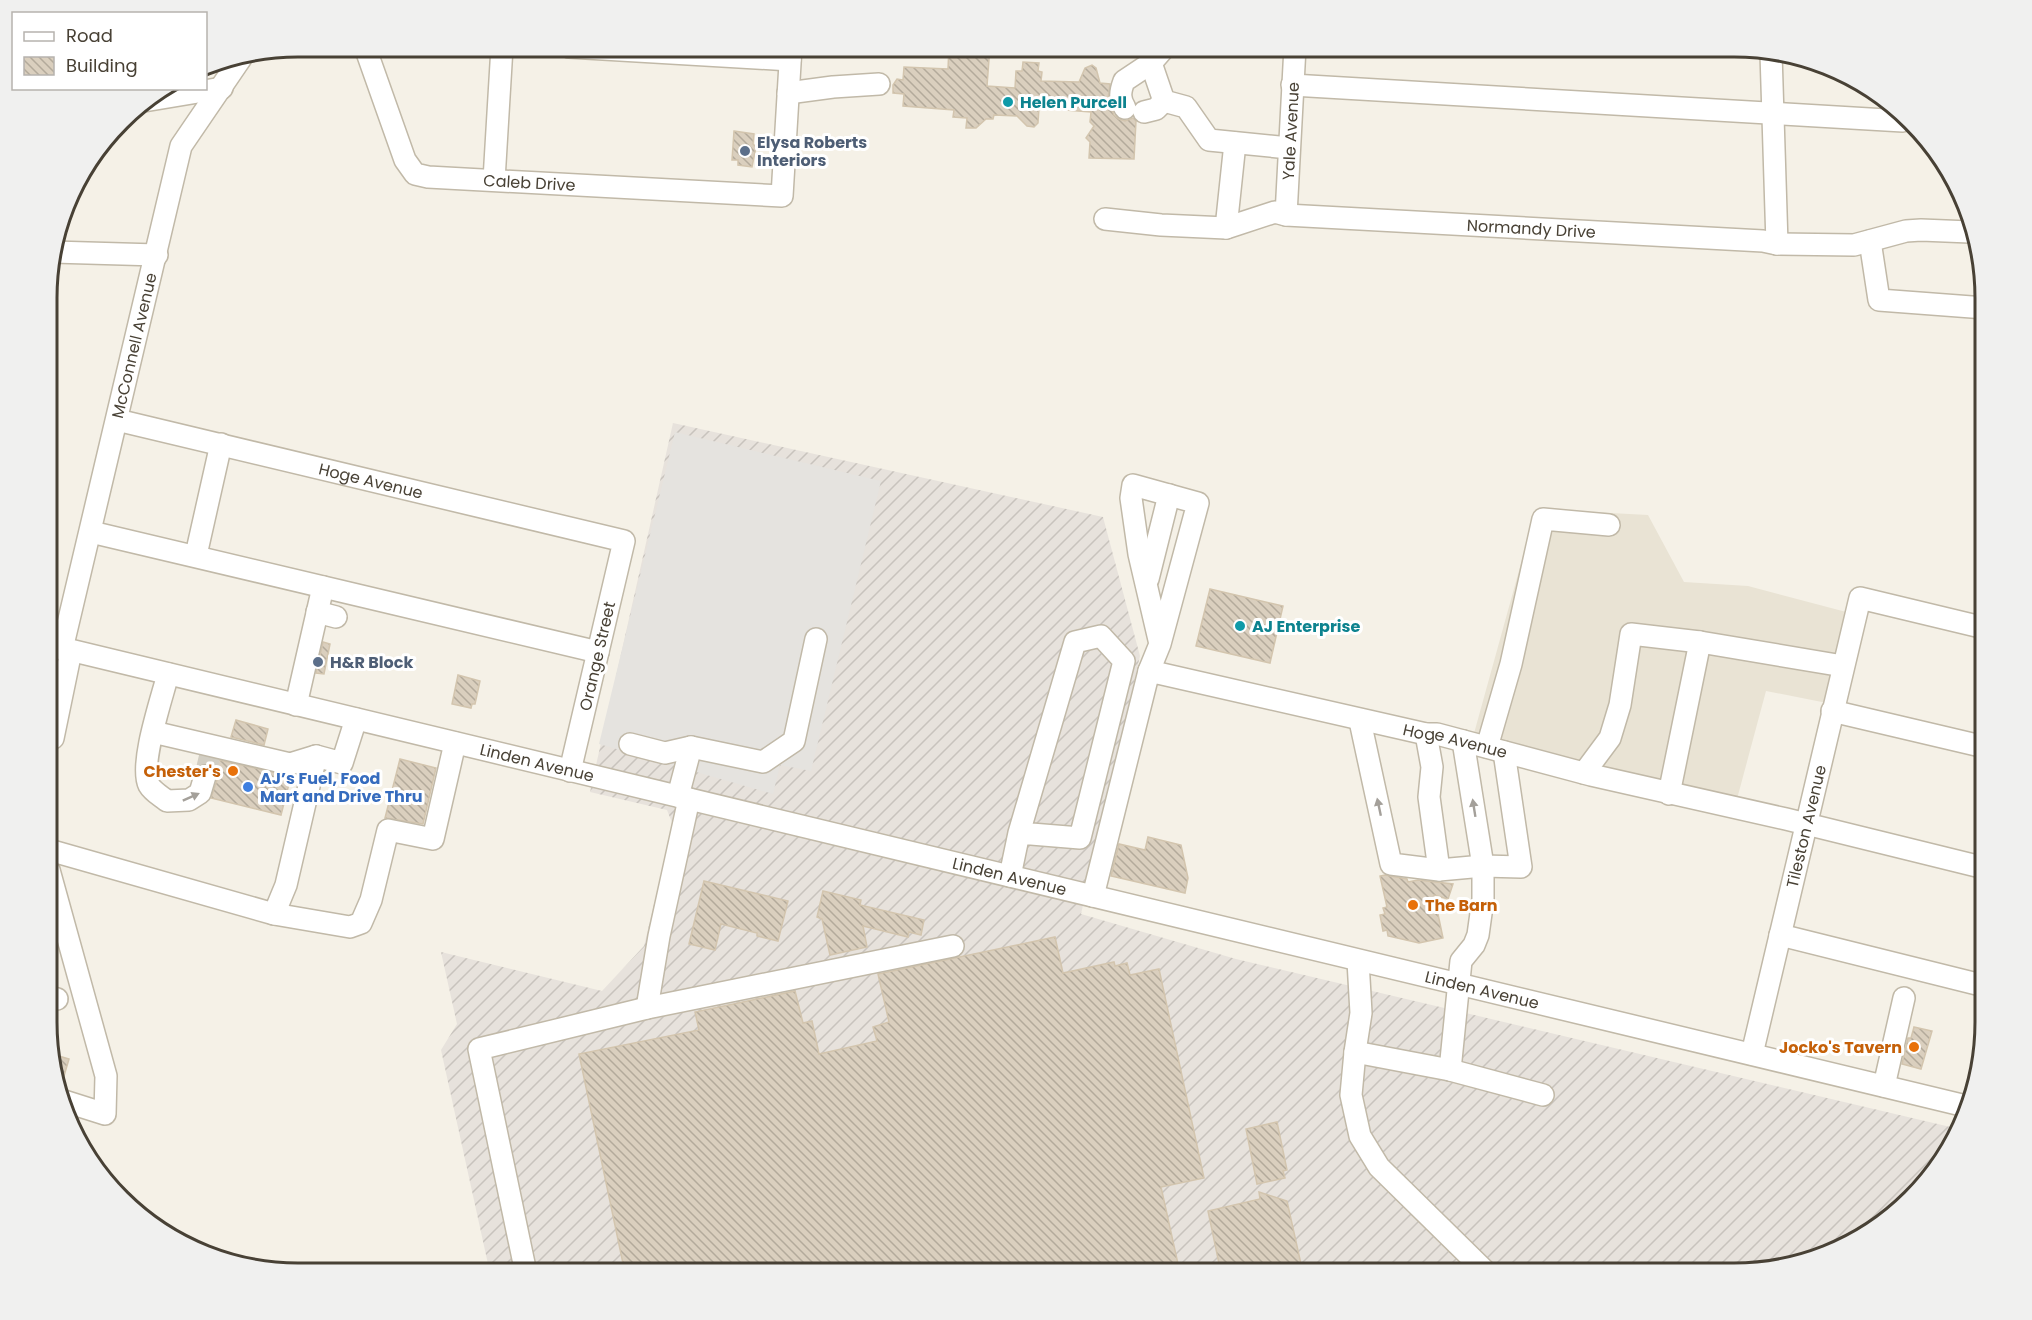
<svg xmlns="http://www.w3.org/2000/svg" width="2032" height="1320" viewBox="0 0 2032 1320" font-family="Poppins,sans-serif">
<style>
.residential{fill:#e9e3d4}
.industrial{fill:url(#industrial-furrows)}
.parking{fill:#e5e3df}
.building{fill:url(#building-back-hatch);stroke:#d3c5ae;stroke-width:1.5}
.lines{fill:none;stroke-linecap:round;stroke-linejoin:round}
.minor-tunnel{stroke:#d2cec3;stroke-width:21;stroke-dasharray:21 10;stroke-linecap:butt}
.minor-casing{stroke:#c1b9a8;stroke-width:24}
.minor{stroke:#fff;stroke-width:21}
.oneway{fill:#a4a09a}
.culture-dot{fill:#0f9aa8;stroke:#fff;stroke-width:2}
.service-dot{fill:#5c6f8a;stroke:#fff;stroke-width:2}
.food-dot{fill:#e8710a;stroke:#fff;stroke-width:2}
.shop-dot{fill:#3f7fe0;stroke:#fff;stroke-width:2}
.labels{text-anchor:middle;stroke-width:6;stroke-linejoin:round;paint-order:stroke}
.culture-label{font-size:16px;font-weight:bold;fill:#0d838f;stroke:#fff;text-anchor:start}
.street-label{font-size:16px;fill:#484135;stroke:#fff}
.service-label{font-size:16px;font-weight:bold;fill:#4e5e75;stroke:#fff;text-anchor:start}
.food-label{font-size:16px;font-weight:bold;fill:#c56008;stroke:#fff;text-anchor:end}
.shop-label{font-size:16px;font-weight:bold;fill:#366cbe;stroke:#fff;text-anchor:start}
.rim{fill:none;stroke:#484135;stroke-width:3}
</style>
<defs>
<pattern id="industrial-furrows" width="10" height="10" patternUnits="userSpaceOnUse" patternTransform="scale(1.5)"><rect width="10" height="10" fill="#e7e2dc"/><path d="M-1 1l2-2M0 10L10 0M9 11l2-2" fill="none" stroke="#c8c3bd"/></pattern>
<pattern id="building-back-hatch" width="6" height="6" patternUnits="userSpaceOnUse" patternTransform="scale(1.5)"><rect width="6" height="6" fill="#dacfbe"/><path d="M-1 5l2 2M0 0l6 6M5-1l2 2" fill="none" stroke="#b3aa9b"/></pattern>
</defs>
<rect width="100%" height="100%" fill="#f5f1e7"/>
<polygon class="residential" points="1536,509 1648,515 1684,582 1748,586 1850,613 1827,703 1766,691 1737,799 1473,737"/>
<polygon class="industrial" points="673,423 1103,517 1140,656 1081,914 1236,959 1959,1129 1943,1162 1859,1240 1750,1273 490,1273 441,1050 457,1024 441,952 602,991 644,946 673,825 667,810 590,792"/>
<g class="parking">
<polygon points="1025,47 1101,47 1101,54 1024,49"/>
<polygon points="675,432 881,481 811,771 780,765 773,794 599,744"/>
</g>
<g class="building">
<polygon points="949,46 990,46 987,86 1015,88 1016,71 1022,71 1023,62 1039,63 1038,71 1042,72 1041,81 1079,82 1085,68 1092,65 1096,68 1100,83 1110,84 1108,99 1114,115 1119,119 1125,121 1133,118 1136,121 1134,159 1089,158 1090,142 1086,138 1094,126 1090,122 1091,112 1039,108 1038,123 1034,127 1027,126 1017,116 994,115 993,119 986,119 976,128 966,128 967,118 953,117 954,110 903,106 904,94 893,93 893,85 897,79 903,80 904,67 948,69"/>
<polygon points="734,131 754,134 753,144 756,147 752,167 738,165 738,160 732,160"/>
<polygon points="1210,589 1283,606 1270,663 1196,646"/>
<polygon points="323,642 330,644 324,674 316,673"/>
<polygon points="458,675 480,681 475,704 472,704 471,708 452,704"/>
<polygon points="236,720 268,729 264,745 231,737"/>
<polygon points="201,756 291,776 281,815 211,798 217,780 217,772 209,764 199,765"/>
<polygon points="400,759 436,768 423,824 385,818"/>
<polygon points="1148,837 1181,845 1188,878 1185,893 1111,876 1119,844 1145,850"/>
<polygon points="1385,875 1407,879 1408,882 1418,880 1453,884 1448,899 1434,895 1443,938 1419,943 1388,936 1387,930 1383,931 1380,915 1385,914 1383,908 1387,907 1380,876"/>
<polygon points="704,881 788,901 778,941 757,936 757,933 721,924 715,950 689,944"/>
<polygon points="823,891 861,900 860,905 924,920 921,935 909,932 908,937 863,926 867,947 830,955 822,919 817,917"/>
<polygon points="1055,937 1063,973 1114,962 1115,966 1127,963 1130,975 1159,969 1204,1178 1161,1187 1180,1273 625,1273 579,1054 699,1030 695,1012 795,991 803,1023 812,1021 819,1054 877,1041 873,1027 889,1022 878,974"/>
<polygon points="1914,1027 1932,1031 1921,1069 1902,1064 1908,1038 1911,1038"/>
<polygon points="49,1053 69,1059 64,1076 55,1073"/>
<polygon points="1277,1122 1287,1170 1283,1171 1285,1178 1257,1184 1246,1129"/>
<polygon points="1259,1192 1287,1201 1303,1273 1221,1273 1208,1211 1260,1199"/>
</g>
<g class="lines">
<polyline class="minor-tunnel" points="205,776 210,754"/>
<g class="minor-casing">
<g id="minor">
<path id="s1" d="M365,47L405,160L415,174L428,177L782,196L791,47"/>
<polyline points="569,47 790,60"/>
<polyline points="1165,47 1151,63 1164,101 1186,107 1209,140 1289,148"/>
<polyline points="1771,53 1777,244"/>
<polyline points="1292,85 1903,121"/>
<polyline points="788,93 833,87 879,84"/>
<polyline points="144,101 222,88"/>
<path d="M1125,108C1119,98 1120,92 1124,81L1151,63"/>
<polyline points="1144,112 1156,109 1164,101"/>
<polyline points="494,180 502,47"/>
<path id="s2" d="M1286,215L1295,47"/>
<path id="s3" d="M1105,219L1161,225L1226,228L1275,212L1286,215L1763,241L1777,244L1854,245L1906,231L1921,230L1970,232"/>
<polyline points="1226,228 1235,143"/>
<polyline points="1870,241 1879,300 1985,308"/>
<polyline points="53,252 157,255"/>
<path id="s4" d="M117,420L624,541L570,771"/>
<polyline points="91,532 598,652"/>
<polyline points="196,555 221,444"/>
<polyline points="1148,579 1169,495"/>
<polyline points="317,612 336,617"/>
<path id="s5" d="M49,645L1970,1107"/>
<path id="s6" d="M62,649L181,146L241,58"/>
<polyline points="1149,671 1160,644 1198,503 1133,485 1131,498 1139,554 1160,644"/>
<path d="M168,674C162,698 139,764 149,785C153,792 161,796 167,801L189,800L200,793L205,776"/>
<polyline points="296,705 323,587"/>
<polyline points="1832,711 1985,747"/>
<polyline points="1360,721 1391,864 1439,870 1483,866 1521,867 1504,752"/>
<polyline points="153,732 290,764 316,756"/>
<polyline points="1426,734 1432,767 1429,797 1439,870"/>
<polyline points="49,740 53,738 71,651"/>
<polyline points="630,744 665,753 691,747 763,762 794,741 816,639"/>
<polyline points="1487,747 1511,664 1543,519 1609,525"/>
<polyline points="1584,773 1610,738 1620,705 1631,634 1700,642 1843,666"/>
<polyline points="1669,794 1700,642"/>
<polyline points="678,796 691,747"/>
<polyline points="49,850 274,914 286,885 316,756 342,763 356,719"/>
<polyline points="49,870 106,1076 105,1114 64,1101"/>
<polyline points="1010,876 1019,833 1075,642 1101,636 1124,661 1080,838 1019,833"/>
<path id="s7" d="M1093,896L1149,671L1426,734H1437L1591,775L1786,819L1985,868"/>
<polyline points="274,914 350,927 361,923 371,900 388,830 433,839 455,743"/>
<polyline points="1780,935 1985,986"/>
<polyline points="1358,961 1361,1013 1355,1052 1351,1095 1360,1136 1379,1167 1487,1273"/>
<polyline points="49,997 57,999"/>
<polyline points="647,1008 659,936 689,799"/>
<polyline points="1355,1052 1450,1070 1543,1095"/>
<path id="s8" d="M1752,1054L1860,598L1985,628"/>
<polyline points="1450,1070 1461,961 1474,945 1478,935 1483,899 1483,866 1463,741"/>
<polyline points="1884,1086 1904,998"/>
<polyline points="526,1273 479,1049 647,1008 953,946"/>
</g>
</g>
<use href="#minor" class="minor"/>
</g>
<defs><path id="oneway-solid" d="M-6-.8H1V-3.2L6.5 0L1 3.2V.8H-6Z" transform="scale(1.5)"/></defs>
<g class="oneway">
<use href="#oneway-solid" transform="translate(191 797) rotate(-24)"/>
<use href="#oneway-solid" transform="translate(1379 807) rotate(-102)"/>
<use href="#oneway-solid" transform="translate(1474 808) rotate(-99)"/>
</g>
<g class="culture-dot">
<circle cx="1008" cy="102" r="6"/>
<circle cx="1240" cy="626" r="6"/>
</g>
<g class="service-dot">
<circle cx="745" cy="151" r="6"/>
<circle cx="318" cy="662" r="6"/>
</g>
<g class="food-dot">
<circle cx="233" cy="771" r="6"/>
<circle cx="1413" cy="905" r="6"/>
<circle cx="1914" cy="1047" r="6"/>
</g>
<circle class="shop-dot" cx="248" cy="787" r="6"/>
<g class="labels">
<g class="culture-label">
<text x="1020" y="108">Helen Purcell</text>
<text x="1252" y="632">AJ Enterprise</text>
</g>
<g class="street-label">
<text dy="6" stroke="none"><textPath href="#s2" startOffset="84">Yale Avenue</textPath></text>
<text dy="6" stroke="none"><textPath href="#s1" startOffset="252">Caleb Drive</textPath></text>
<text dy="6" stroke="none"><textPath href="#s3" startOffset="430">Normandy Drive</textPath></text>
<text dy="6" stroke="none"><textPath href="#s6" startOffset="312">McConnell Avenue</textPath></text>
<text dy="6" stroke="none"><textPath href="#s4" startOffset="261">Hoge Avenue</textPath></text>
<text transform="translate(597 656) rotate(-77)" y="6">Orange Street</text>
<text dy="6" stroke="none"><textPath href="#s7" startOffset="546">Hoge Avenue</textPath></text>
<text dy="6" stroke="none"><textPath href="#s5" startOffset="502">Linden Avenue</textPath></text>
<text dy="6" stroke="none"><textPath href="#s8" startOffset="234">Tileston Avenue</textPath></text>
<text dy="6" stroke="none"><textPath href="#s5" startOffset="988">Linden Avenue</textPath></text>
<text dy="6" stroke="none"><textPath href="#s5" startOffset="1474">Linden Avenue</textPath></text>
</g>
<g class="service-label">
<text x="757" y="148">Elysa Roberts<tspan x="757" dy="18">Interiors</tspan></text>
<text x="330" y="668">H&amp;R Block</text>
</g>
<g class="food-label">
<text x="221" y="777">Chester's</text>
<text x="1425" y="911" text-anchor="start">The Barn</text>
<text x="1902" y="1053">Jocko's Tavern</text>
</g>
<g class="shop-label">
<text x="260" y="784">AJ’s Fuel, Food<tspan x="260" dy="18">Mart and Drive Thru</tspan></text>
</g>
</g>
<path d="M0 0H2032V1320H0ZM298 57H1734A241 241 0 0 1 1975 298V1022A241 241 0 0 1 1734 1263H298A241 241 0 0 1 57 1022V298A241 241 0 0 1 298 57Z" fill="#f0f0ef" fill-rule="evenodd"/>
<path class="rim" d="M298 57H1734A241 241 0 0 1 1975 298V1022A241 241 0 0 1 1734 1263H298A241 241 0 0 1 57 1022V298A241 241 0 0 1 298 57Z"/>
<rect x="12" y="12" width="195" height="78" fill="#ffffff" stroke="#b6b3ae" stroke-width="1.5"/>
<rect x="24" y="32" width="30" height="9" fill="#ffffff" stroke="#b6b3ae" stroke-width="1.5"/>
<text x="66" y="42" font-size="18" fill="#484135">Road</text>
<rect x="24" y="57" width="30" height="18" fill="url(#building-back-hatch)" stroke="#b6b3ae" stroke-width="1.5"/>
<text x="66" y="72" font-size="18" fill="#484135">Building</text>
</svg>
